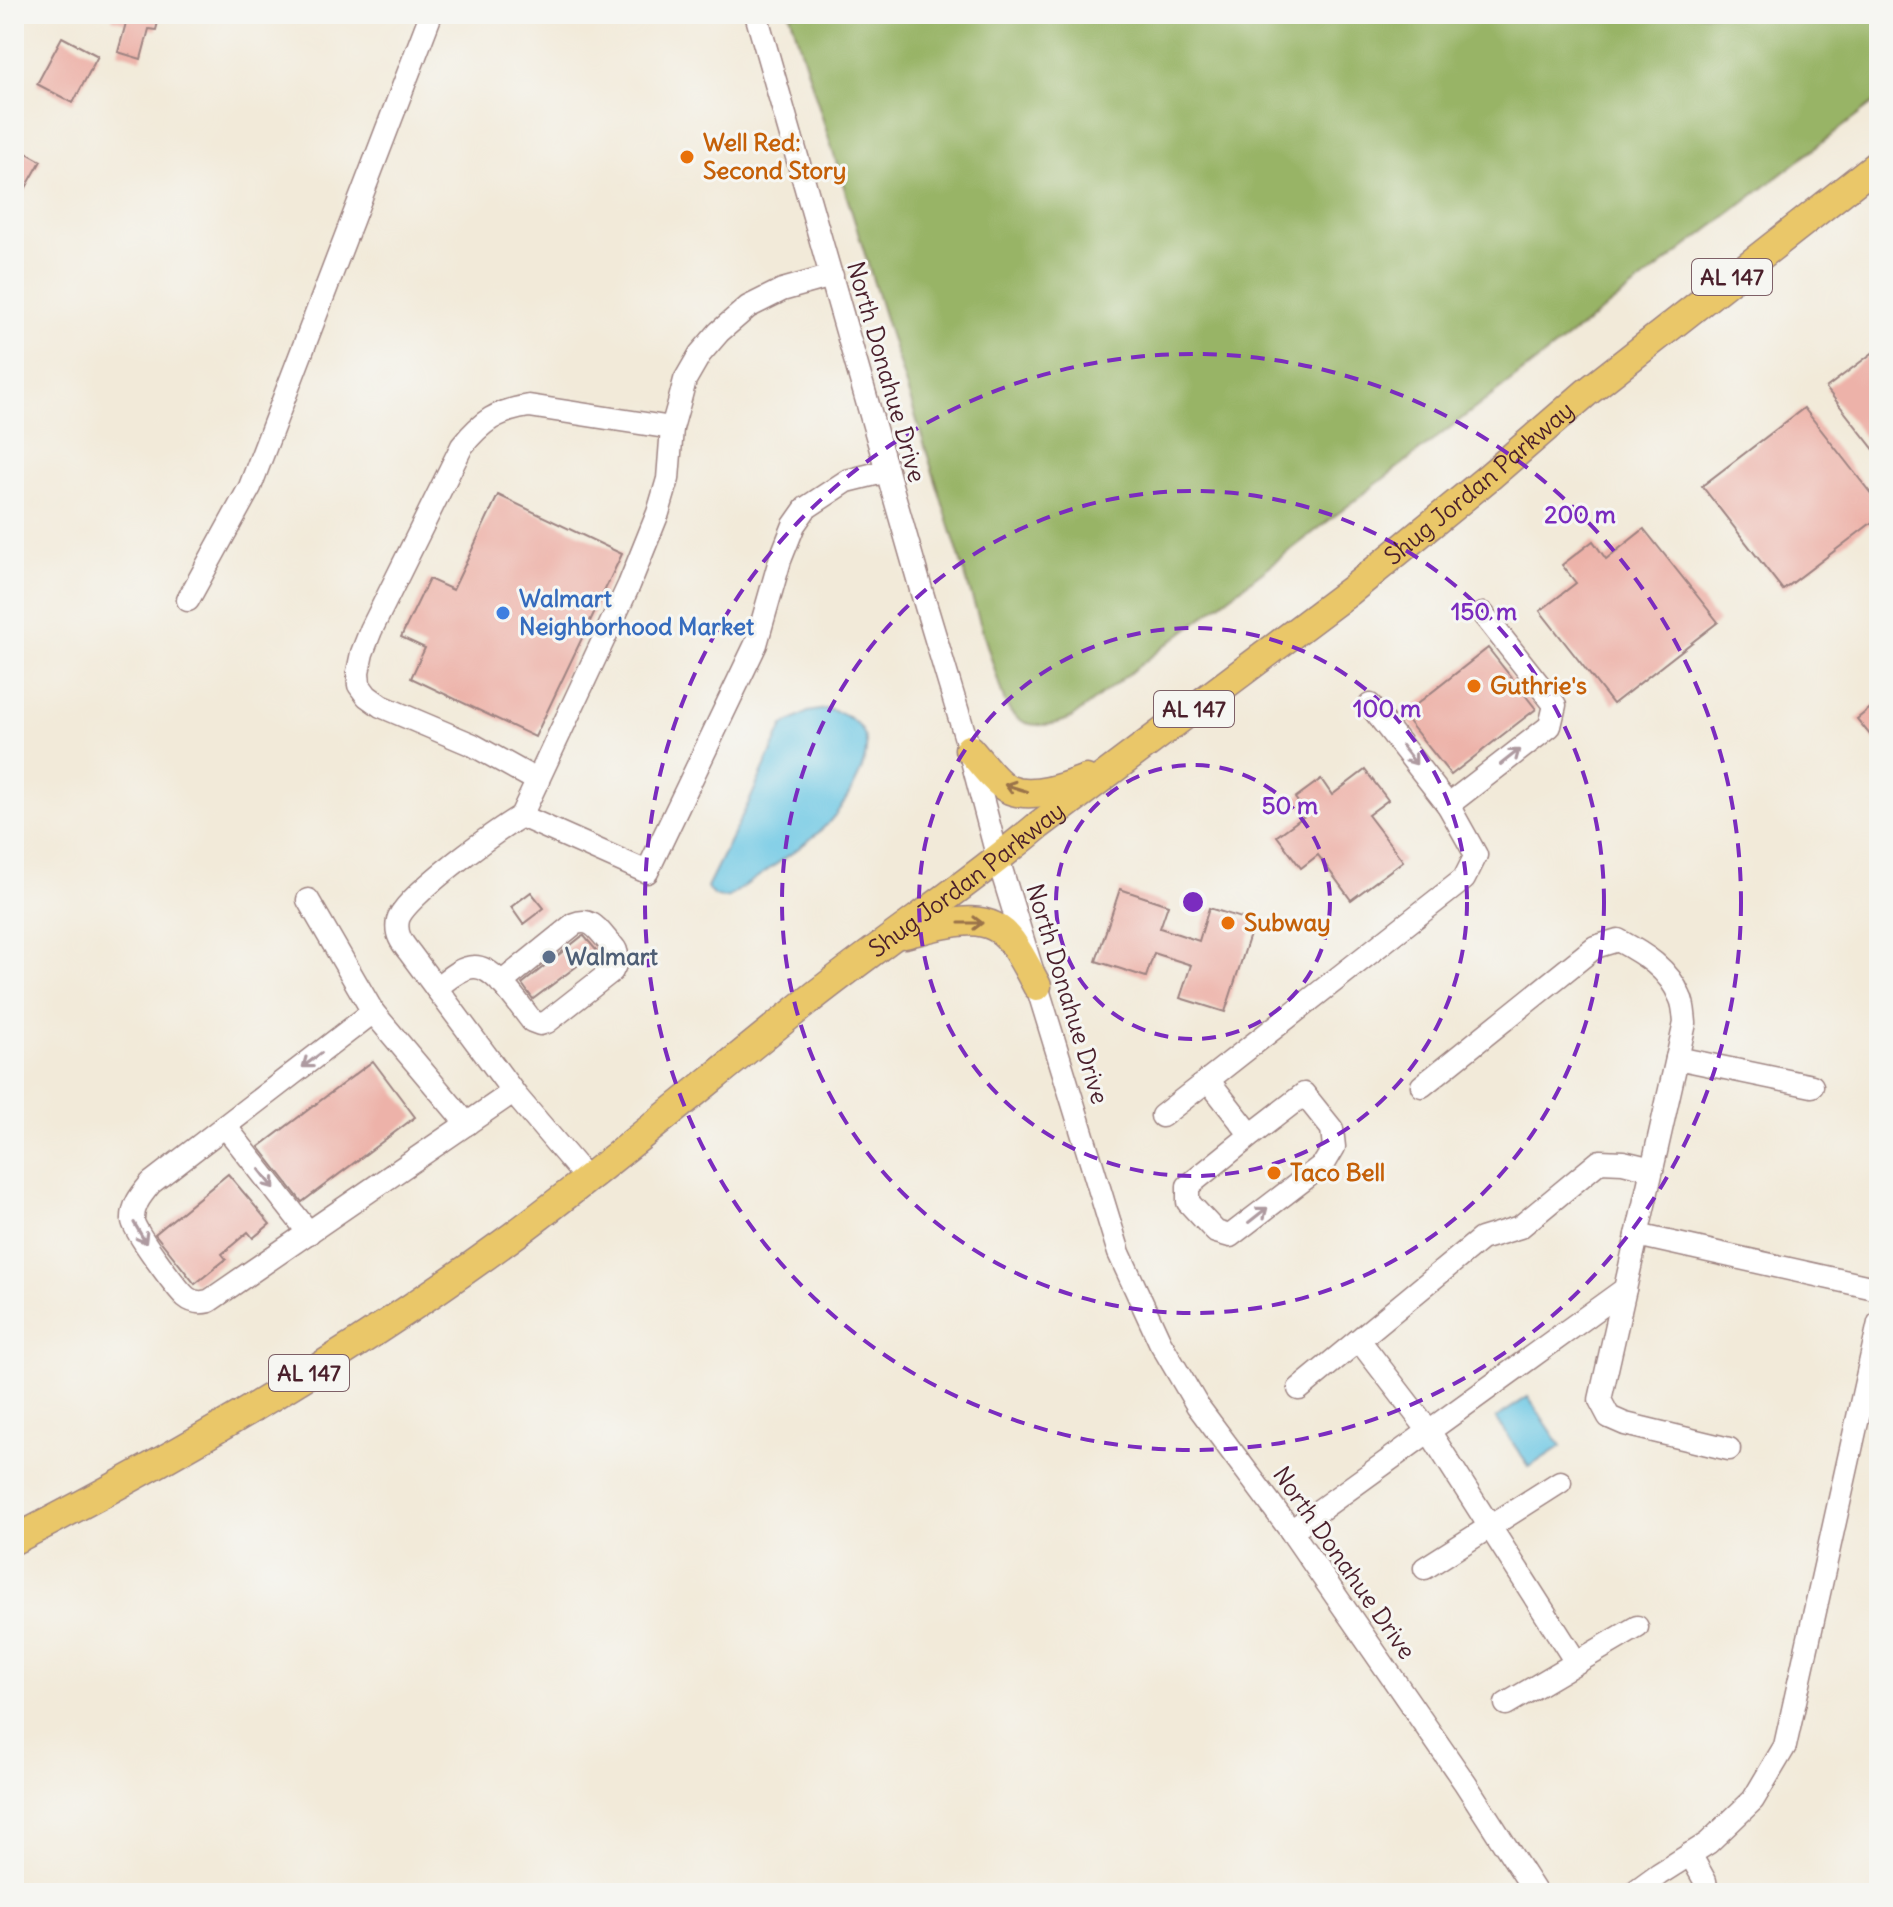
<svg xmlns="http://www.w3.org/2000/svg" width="1893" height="1907" viewBox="0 0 1893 1907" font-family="Delius,sans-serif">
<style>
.forest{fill:#98b466;stroke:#716a48;stroke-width:2}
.water{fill:#65c5e3;stroke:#587287;stroke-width:2}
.building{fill:#edb2a9}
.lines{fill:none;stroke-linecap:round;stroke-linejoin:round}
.minor-casing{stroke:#9e8482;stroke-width:25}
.major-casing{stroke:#9e8482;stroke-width:31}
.minor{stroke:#fff;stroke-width:22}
.major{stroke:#eac769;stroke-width:28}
.oneway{stroke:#ae9aa0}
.oneway2{stroke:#9a734a}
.ring{fill:none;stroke:#7b2cbf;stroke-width:4;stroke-dasharray:14 10}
.food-dot{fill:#e8710a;stroke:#f6f6f2;stroke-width:3}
.shop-dot{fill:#3f7fe0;stroke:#f6f6f2;stroke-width:3}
.service-dot{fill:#5c6f8a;stroke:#f6f6f2;stroke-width:3}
.labels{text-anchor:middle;stroke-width:6;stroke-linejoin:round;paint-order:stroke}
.shield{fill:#f6f6f2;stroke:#7e6067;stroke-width:2}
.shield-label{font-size:22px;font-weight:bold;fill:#4a1f2b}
.food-label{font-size:24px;font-weight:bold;fill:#c56008;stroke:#f6f6f2;text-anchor:start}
.street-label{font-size:24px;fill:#4a1f2b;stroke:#f6f6f2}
.shop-label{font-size:24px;font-weight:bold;fill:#366cbe;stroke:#f6f6f2;text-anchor:start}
.service-label{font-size:24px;font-weight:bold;fill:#4e5e75;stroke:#f6f6f2;text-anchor:start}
.centre{fill:#7b2cbf;stroke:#f6f6f2;stroke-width:4}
.ring-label{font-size:24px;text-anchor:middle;font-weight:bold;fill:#7b2cbf;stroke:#f6f6f2;stroke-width:6;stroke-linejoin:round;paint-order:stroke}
</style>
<rect width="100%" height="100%" fill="#f6f6f2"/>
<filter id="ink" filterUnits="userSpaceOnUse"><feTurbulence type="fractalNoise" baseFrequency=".0125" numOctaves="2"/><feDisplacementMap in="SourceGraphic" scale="16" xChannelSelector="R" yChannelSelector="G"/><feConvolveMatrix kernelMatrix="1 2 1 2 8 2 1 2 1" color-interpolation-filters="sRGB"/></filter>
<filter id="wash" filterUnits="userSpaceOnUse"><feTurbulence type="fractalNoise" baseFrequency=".006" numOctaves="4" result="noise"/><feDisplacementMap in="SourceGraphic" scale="32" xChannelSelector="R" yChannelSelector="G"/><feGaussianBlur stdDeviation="1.8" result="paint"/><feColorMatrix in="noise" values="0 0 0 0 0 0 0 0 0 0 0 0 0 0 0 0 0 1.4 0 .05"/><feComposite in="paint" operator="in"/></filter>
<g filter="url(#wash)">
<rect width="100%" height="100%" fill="#f2ead9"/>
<path class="forest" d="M790,14H1879V99L1071,718C1054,726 1028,730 1013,715C1009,711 1008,707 1005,703Z"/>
<g class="water">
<path d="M826,709C842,712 865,723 866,742C869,769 839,815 819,832C791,856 759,875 729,897C719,899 711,897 707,887L750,800L783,726L808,712Z"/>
<polygon points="1528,1397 1561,1446 1529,1467 1496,1418"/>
</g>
<g id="blocks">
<g class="building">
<polygon points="113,14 160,14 156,30 149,29 141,59 118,52 126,23 112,19"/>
<polygon points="62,37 98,56 73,103 37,84"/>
<polygon points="14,146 41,161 14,209"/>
<polygon points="1879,348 1879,456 1826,388"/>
<polygon points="1804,408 1879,504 1879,517 1783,590 1702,486"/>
<polygon points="498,495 622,554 535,737 411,678 425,648 401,637 429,579 453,590"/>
<polygon points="1644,529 1718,622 1613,704 1540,611 1576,583 1562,565 1593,541 1606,559"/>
<polygon points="1488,648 1536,709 1451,775 1403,715"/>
<polygon points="1879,701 1879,746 1857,719"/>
<polygon points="1365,770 1388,800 1368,815 1403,861 1351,900 1318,855 1301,868 1277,836 1307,814 1295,798 1321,779 1332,795"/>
<polygon points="1120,889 1168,905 1160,928 1199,941 1209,908 1254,922 1225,1012 1180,998 1191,965 1154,953 1146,977 1096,961"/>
<polygon points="531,892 544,908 523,924 511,907"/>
<polygon points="584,936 597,951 533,999 522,984 581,937"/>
<polygon points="373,1061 415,1117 302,1202 259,1147"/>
<polygon points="228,1174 270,1224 253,1238 248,1232 222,1254 226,1259 195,1284 155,1234"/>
</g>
</g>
</g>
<g filter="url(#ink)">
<use href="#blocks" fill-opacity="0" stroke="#9e8482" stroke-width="2"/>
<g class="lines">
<g class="minor-casing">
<g id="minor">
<polyline points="756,14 922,593 969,749 998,859 1119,1253 1160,1342 1197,1405 1291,1531 1465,1783 1536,1893"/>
<polyline points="188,600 250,487 431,14"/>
<path d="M538,781L473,745L381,706L367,696L359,685L358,672L362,653L371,630L462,446C482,421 497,411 529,406L672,428"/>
<polyline points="1448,805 1550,726 1555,705 1483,614"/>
<polyline points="521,816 647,872 756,644 780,560 794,525 806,508 847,481 887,471"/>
<polyline points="308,900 373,1012 467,1124"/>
<path d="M436,988C446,981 460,967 474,967C495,966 519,1005 532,1021L540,1024L547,1022L612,971C615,965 619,958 616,951C615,947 610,944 607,940C598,929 590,917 574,924L501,983"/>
<path d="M373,1012L151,1183C142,1194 132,1205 133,1221C133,1230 177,1289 186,1297C193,1303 201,1303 209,1301L513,1092"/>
<polyline points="1677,1058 1812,1086"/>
<polyline points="1208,1080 1251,1135 1188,1186 1188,1202 1216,1232 1230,1236 1324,1164 1334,1147 1332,1129 1304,1094 1251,1135"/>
<polyline points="1162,1116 1464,879 1476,855 1448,805 1370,705"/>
<polyline points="225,1126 309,1233"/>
<path d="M587,1179L517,1097L410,953C402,943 395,934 398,920C403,897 498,830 521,816L629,585L658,513L668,479L672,428L679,403L685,380L700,354L719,332L748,307L782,290L832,276"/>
<polyline points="1637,1235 1879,1289"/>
<polyline points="1625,1289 1600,1400 1609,1417 1625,1424 1729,1449"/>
<polyline points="1359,1340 1429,1431 1576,1662"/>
<polyline points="1299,1389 1481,1239 1520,1227 1600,1161 1623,1162 1652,1169"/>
<path d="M1291,1531L1625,1289L1685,1023C1684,1014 1684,1004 1680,997C1669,969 1644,954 1618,940L1595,947L1422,1086"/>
<polyline points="1425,1568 1560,1482"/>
<polyline points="1506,1704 1637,1627"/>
<polyline points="1690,1854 1705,1881 1707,1893"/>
<polyline points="1633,1893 1659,1874 1708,1843 1753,1800 1785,1746 1879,1323"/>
</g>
</g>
<g class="major-casing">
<g id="major">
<path d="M969,749C979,760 997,785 1010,790C1033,799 1065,787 1086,779"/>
<path d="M904,934C938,927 986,906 1011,941C1021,955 1029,971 1037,986"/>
<path id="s1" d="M14,1540C188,1451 356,1351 513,1236C611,1163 704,1084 799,1008C877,945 962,890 1039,825L1350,591L1489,477L1586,393L1879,163"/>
</g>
</g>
<use href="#minor" class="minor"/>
<use href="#major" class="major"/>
</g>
<defs><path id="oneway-shaft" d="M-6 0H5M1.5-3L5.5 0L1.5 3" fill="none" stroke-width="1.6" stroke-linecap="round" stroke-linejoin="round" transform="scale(2)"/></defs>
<g class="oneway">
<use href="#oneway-shaft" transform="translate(1409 755) rotate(52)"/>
<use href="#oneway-shaft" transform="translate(1510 757) rotate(-38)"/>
<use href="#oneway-shaft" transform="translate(312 1060) rotate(143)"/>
<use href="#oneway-shaft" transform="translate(267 1179) rotate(52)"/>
<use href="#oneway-shaft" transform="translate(1258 1215) rotate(-38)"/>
<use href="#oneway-shaft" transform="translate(140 1233) rotate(60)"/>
</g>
<g class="oneway2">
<use href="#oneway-shaft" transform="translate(1016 788) rotate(-163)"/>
<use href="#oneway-shaft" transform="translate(971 923)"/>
</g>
</g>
<g class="ring">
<circle cx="1193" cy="902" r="137"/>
<circle cx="1193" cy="902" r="274"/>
<circle cx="1193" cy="902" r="411"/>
<circle cx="1193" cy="902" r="548"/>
</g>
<g class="food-dot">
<circle cx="687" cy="157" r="8"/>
<circle cx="1474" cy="686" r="8"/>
<circle cx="1228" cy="923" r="8"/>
<circle cx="1274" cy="1173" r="8"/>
</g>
<circle class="shop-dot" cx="503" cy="613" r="8"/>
<circle class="service-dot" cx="549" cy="957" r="8"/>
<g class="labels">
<g class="shield">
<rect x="1692" y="259" width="80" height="36" rx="6"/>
<rect x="1154" y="691" width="80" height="36" rx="6"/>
<rect x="269" y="1355" width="80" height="36" rx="6"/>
</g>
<g class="shield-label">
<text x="1732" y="285">AL 147</text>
<text x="1194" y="717">AL 147</text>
<text x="309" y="1381">AL 147</text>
</g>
<g class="food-label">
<text x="703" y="151">Well Red:<tspan x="703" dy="28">Second Story</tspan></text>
<text x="1490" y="694">Guthrie's</text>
<text x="1244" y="931">Subway</text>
<text x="1290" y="1181">Taco Bell</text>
</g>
<g class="street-label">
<text transform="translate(886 372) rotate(74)" y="8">North Donahue Drive</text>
<text dy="8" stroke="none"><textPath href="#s1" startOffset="1810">Shug Jordan Parkway</textPath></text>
<text dy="8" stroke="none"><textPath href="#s1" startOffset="1162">Shug Jordan Parkway</textPath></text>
<text transform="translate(1067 994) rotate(73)" y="8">North Donahue Drive</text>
<text transform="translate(1344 1563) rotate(55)" y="8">North Donahue Drive</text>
</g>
<g class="shop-label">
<text x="519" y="607">Walmart<tspan x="519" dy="28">Neighborhood Market</tspan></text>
</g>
<g class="service-label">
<text x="565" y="965">Walmart</text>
</g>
</g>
<circle cx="1193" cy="902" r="12" class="centre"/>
<g class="ring-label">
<text x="1580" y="523">200 m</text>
<text x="1484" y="620">150 m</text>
<text x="1387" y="717">100 m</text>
<text x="1290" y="814">50 m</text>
</g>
<rect width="1893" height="1907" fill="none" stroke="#f6f6f2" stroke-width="48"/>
</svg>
